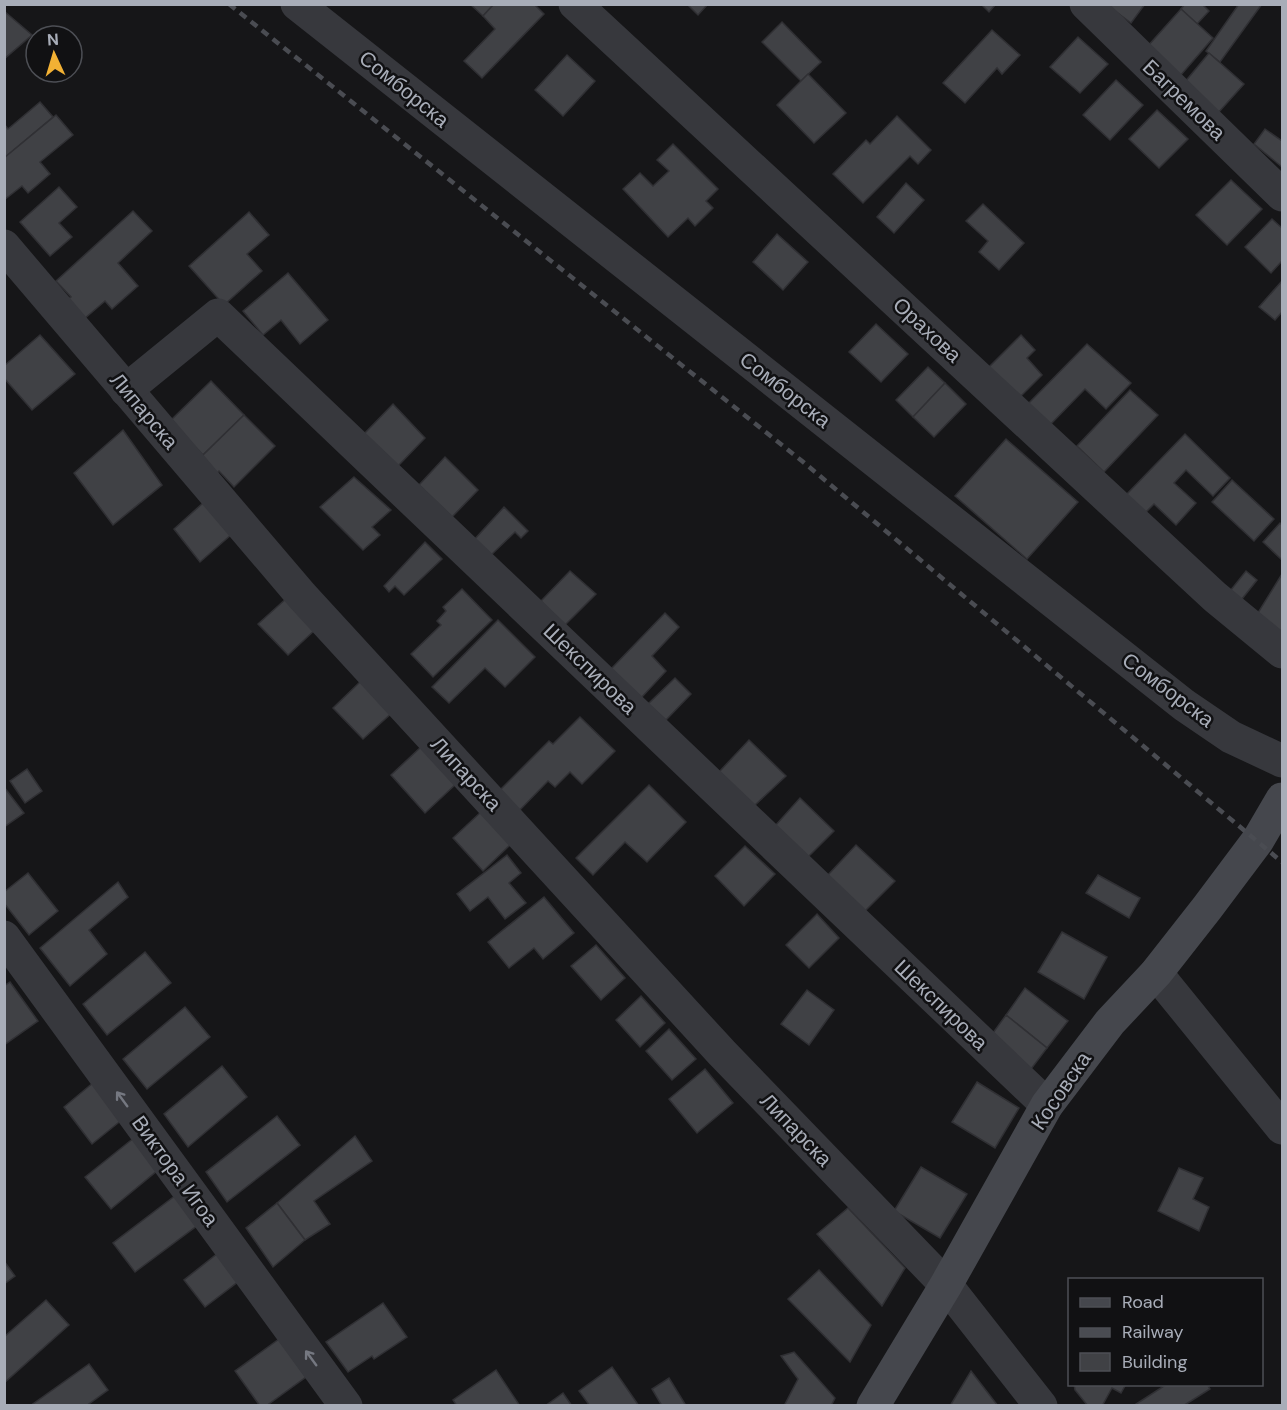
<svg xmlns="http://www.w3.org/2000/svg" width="1287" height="1410" viewBox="0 0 1287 1410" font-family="'DM Sans',sans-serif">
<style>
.building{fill:#404145;stroke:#303034;stroke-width:1.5}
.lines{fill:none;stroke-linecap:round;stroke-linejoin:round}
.street{stroke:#37383d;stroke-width:33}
.secondary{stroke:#45474d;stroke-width:33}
.rail{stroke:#4a4c52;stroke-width:4.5;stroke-dasharray:8 6;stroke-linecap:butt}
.oneway{stroke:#757881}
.labels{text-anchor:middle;stroke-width:5;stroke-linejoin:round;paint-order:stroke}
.street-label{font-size:21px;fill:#a8adb8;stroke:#111113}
</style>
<rect width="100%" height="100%" fill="#161618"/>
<g class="building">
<polygon points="470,4 494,4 483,16"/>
<polygon points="494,4 534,4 544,14 482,78 464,61 495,29 483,16"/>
<polygon points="687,4 708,4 698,15"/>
<polygon points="981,4 996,4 989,12"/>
<polygon points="1106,4 1145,4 1131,23"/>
<polygon points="1185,4 1202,4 1209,11 1197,24 1181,9"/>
<polygon points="1239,4 1262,4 1220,62 1206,51"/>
<polygon points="1181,9 1213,38 1180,76 1147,47"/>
<polygon points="4,11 32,35 4,59"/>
<polygon points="782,22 821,62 801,81 762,42"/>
<polygon points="992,30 1020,55 1002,74 997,68 965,103 943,83"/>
<polygon points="1078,37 1108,64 1080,93 1050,67"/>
<polygon points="1209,53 1244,84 1218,113 1184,83"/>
<polygon points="567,55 595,81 563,116 535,90"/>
<polygon points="808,74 846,113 814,143 777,105"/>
<polygon points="1116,80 1143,105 1110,140 1083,115"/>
<polygon points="40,102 53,117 4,158 4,124 8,129"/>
<polygon points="1157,110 1188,139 1159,168 1129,139"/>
<polygon points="56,115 73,135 40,162 50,174 28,193 22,186 4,200 4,158"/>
<polygon points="897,116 931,150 918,164 910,156 863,203 833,174 866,140 870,144"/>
<polygon points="1265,129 1282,141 1282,167 1254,144"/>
<polygon points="673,144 718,189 706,201 713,208 695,226 688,218 668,237 623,189 640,173 653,186 669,171 657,160"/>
<polygon points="1231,180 1262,209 1227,245 1196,215"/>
<polygon points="906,183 924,200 894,233 877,217"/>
<polygon points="59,187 77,207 59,223 72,237 50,256 20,222"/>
<polygon points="983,204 1024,243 999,270 979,252 988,241 966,221"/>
<polygon points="133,211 152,231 118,263 138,286 112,309 105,301 84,319 67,300 71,297 56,281"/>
<polygon points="249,212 269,235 247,254 262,271 224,305 189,266"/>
<polygon points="1272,219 1282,228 1282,261 1271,273 1245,247"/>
<polygon points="777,234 808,262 783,290 753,262"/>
<polygon points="288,273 328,320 300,344 281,320 263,335 243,311"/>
<polygon points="1281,282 1282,283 1282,312 1275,320 1259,307"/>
<polygon points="876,324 908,354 881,382 849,352"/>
<polygon points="40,335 75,374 32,410 4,378 4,366"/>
<polygon points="1021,335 1035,350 1027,358 1042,375 1017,400 987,369"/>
<polygon points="1087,344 1131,383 1106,409 1085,389 1047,428 1025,407"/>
<polygon points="928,367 945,383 913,417 896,400"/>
<polygon points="211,381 244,415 203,455 170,421"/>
<polygon points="945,383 966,404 934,437 913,417"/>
<polygon points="1130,390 1158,415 1104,472 1077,446"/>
<polygon points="393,404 425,438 398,466 364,434"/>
<polygon points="244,415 275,446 234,487 219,471 211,479 203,455"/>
<polygon points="123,430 162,485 113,525 74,473"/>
<polygon points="1185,434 1230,478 1213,496 1186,470 1174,483 1196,503 1176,525 1154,504 1144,514 1125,496"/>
<polygon points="1006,439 1078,502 1027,559 955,496"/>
<polygon points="445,457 478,490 452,517 419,485"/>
<polygon points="354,477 391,510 372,527 380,535 363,550 320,507"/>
<polygon points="1232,480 1274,519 1254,541 1212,502"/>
<polygon points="203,503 232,534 200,562 174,529"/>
<polygon points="504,507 528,531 521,538 515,532 490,556 473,541"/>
<polygon points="1280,523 1282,525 1282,560 1263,542"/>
<polygon points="425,542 442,559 404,595 395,586 389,592 384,586"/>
<polygon points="570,571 596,594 564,626 541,601"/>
<polygon points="1246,571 1257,580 1238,604 1226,596"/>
<polygon points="1282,574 1282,636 1256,616"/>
<polygon points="462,589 492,620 433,677 411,654 441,625 437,621 446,611 443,607"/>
<polygon points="288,597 317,628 288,655 258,624"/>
<polygon points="665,613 679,627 652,656 666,671 641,698 611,669"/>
<polygon points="498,620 535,657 505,687 485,668 449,703 432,687"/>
<polygon points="675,678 691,694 666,720 648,704"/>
<polygon points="362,680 394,711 363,739 333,708"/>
<polygon points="580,717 615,751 582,784 570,772 555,787 548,781 517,813 497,793 549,741 553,744"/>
<polygon points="749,740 786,776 754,806 719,772"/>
<polygon points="422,746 457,783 425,813 391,775"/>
<polygon points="27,769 42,791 25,803 10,781"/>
<polygon points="649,785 686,822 647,862 625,842 593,875 576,858"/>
<polygon points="4,787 24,813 4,827"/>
<polygon points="800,798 834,831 807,858 775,826"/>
<polygon points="482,811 511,844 483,871 453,838"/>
<polygon points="856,845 895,881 864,912 827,876"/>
<polygon points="745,846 775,874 744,906 715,876"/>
<polygon points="507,855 521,873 509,883 526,903 505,919 488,897 470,911 457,894"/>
<polygon points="28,873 58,911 29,935 4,903 4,892"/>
<polygon points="1098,875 1140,898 1129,918 1086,893"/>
<polygon points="118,882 128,897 89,930 107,954 70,986 40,948"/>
<polygon points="544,897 574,933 543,959 534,948 509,968 488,942"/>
<polygon points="817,914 839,938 809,968 786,945"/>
<polygon points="1062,932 1107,957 1084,999 1038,972"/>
<polygon points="596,945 625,978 601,1000 571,966"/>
<polygon points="145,952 171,983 107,1035 83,1004"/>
<polygon points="10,982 38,1021 4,1045 4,986"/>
<polygon points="1025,988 1068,1021 1047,1048 1006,1015"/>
<polygon points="807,990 834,1010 809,1045 781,1024"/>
<polygon points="641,996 665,1023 640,1047 616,1020"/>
<polygon points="185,1007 210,1037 147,1089 123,1059"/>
<polygon points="1006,1015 1047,1048 1031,1069 990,1037"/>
<polygon points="669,1029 696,1059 672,1080 646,1051"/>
<polygon points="222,1066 247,1097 188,1147 164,1114"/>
<polygon points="705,1069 733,1103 697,1133 669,1099"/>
<polygon points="94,1082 123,1119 92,1144 64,1107"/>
<polygon points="977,1082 1019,1108 995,1148 952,1122"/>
<polygon points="277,1116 300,1145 227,1202 206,1172"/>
<polygon points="355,1136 372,1161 314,1201 330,1224 305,1240 277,1203"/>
<polygon points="135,1137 158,1170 111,1209 85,1177"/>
<polygon points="921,1167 967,1194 940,1238 894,1211"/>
<polygon points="1179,1168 1203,1178 1193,1199 1209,1207 1199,1231 1158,1211"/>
<polygon points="176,1195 198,1225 135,1272 113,1243"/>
<polygon points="277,1203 305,1240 273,1267 246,1228"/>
<polygon points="848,1208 905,1268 882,1306 817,1234"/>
<polygon points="218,1253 239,1281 205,1307 184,1280"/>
<polygon points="4,1261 15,1276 4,1284"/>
<polygon points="819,1270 871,1325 850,1362 788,1299"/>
<polygon points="46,1300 69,1325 4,1383 4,1337"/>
<polygon points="383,1303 407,1337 374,1359 372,1356 348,1372 326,1342"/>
<polygon points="279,1339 306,1377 266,1406 260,1406 235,1371"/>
<polygon points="794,1352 835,1398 831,1406 784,1406 798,1379 781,1356"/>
<polygon points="89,1364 108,1390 86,1406 30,1406"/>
<polygon points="612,1367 639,1406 590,1406 579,1391"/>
<polygon points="496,1370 520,1406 457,1406 453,1400"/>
<polygon points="971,1371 998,1406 950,1406"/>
<polygon points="669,1378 685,1404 682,1406 662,1406 652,1389"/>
<polygon points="1074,1384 1126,1384 1121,1393 1112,1388 1102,1406 1088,1406 1075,1390"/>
<polygon points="1167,1384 1207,1384 1210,1389 1183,1406 1133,1406"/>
<polygon points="563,1393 572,1406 545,1406"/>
</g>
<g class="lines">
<g class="street">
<polyline points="297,4 1184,705 1231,737 1282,761"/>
<polyline points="575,4 1215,597 1282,652"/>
<polyline points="1086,4 1282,195"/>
<polyline points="4,246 302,596 722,1053 946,1285 1041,1406"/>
<polyline points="126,390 218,315 1047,1105"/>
<polyline points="4,937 346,1406"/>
<polyline points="1156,973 1282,1128"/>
</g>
<polyline class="secondary" points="873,1406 946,1285 1047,1105 1110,1022 1156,973 1207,908 1258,840 1282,799"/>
<polyline class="rail" points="229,4 802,461 1282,862"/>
</g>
<defs><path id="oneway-shaft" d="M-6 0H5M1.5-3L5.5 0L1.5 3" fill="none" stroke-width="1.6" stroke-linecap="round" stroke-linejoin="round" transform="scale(1.5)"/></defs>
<g class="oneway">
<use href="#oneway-shaft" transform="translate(122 1099) rotate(-126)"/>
<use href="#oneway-shaft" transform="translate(311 1358) rotate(-126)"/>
</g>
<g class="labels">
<g class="street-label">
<text transform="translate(404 89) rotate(39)" y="7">Сомборска</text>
<text transform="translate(1184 100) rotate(44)" y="7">Багремова</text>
<text transform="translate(927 330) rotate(43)" y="7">Орахова</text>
<text transform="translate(785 390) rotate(38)" y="7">Сомборска</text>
<text transform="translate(144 411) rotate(50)" y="7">Липарска</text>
<text transform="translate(590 669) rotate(44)" y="7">Шекспирова</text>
<text transform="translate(1168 690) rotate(37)" y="7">Сомборска</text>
<text transform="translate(466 774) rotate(47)" y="7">Липарска</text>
<text transform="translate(941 1005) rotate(44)" y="7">Шекспирова</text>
<text transform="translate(1061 1091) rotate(-56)" y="7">Косовска</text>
<text transform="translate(796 1130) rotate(46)" y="7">Липарска</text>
<text transform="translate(175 1171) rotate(54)" y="7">Виктора Игоа</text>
</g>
</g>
<rect width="1287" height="1410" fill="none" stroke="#a8adb8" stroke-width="12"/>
<rect x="1068" y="1278" width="195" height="108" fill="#111113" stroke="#4d4f55" stroke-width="1.5"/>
<rect x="1080" y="1298" width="30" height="9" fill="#45474d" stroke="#4d4f55" stroke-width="1.5"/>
<text x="1122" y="1308" font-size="18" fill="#a8adb8">Road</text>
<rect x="1080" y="1328" width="30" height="9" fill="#4a4c52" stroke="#4d4f55" stroke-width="1.5"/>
<text x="1122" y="1338" font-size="18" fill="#a8adb8">Railway</text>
<rect x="1080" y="1353" width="30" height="18" fill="#404145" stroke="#4d4f55" stroke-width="1.5"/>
<text x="1122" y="1368" font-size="18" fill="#a8adb8">Building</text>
<g transform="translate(54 54) rotate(356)"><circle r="28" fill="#111113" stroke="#4d4f55" stroke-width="1.5"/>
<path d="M0-4.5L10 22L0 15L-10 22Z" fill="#f2b134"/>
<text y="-9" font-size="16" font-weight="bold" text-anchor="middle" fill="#a8adb8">N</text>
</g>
</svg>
